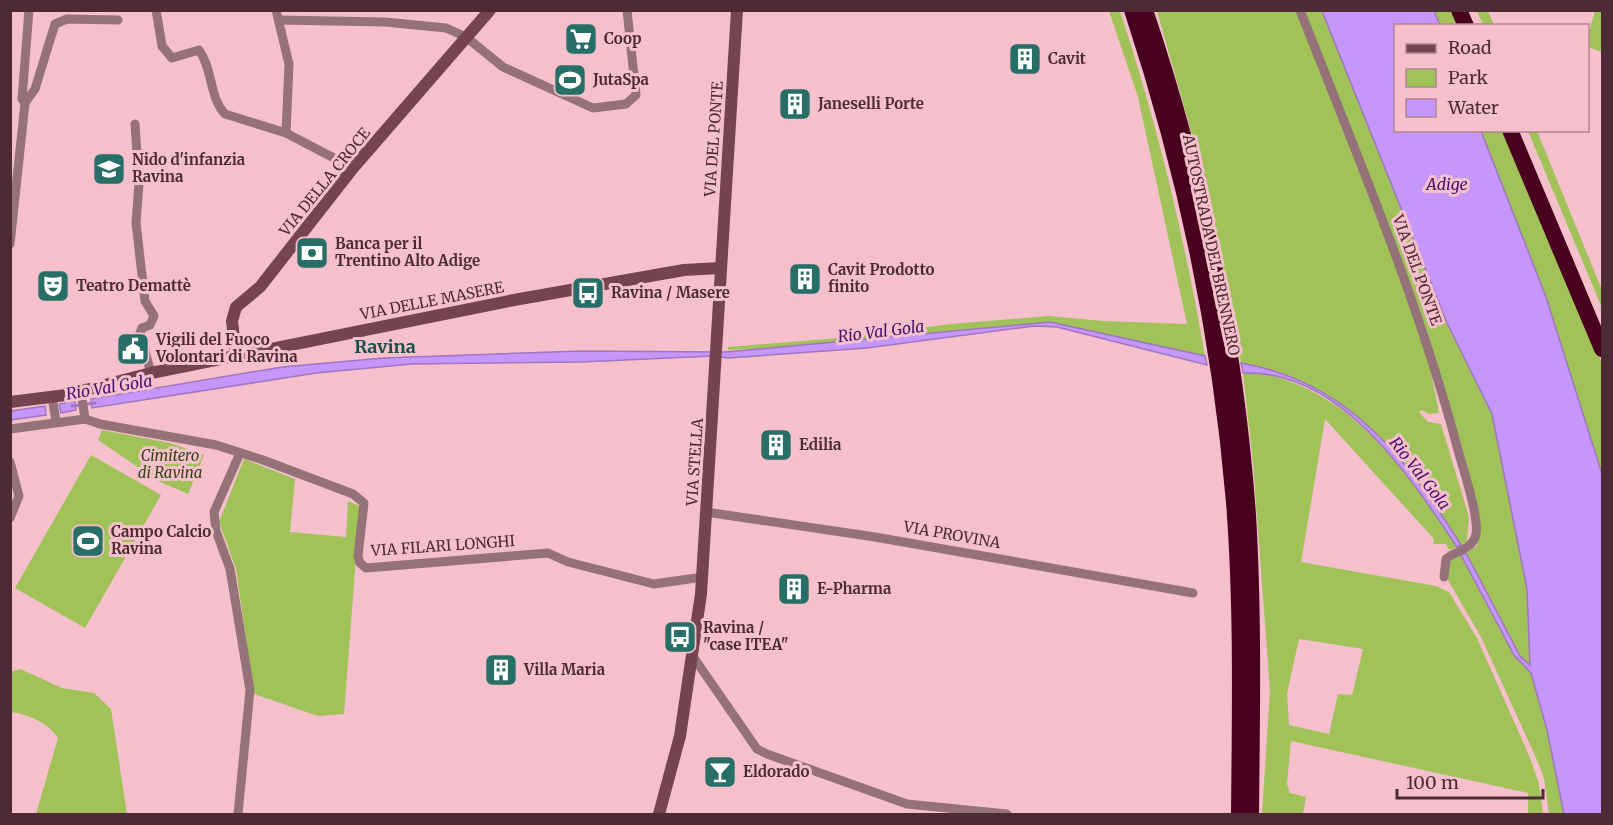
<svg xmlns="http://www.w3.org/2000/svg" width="1613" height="825" viewBox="0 0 1613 825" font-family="Merriweather,serif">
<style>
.green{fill:#a0c259;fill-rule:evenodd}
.water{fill:#c596fc;stroke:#a176c0;stroke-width:1.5}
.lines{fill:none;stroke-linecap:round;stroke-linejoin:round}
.stream{stroke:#a176c0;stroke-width:3}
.street{stroke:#957179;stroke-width:9}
.secondary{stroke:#764450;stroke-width:12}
.highway{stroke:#48001e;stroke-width:16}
.labels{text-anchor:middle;stroke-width:6;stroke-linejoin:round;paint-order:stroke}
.poi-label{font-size:15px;font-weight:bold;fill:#4e2b34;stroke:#f5c0cb;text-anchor:start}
.street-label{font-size:15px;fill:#4e2b34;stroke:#f5c0cb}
.park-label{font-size:15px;font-style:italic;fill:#344213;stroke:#f5c0cb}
.water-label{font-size:16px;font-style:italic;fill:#43116b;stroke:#f5c0cb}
.quarter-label{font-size:18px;font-weight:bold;fill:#165049;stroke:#f5c0cb}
</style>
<rect width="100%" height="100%" fill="#f5c0cb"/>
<g class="green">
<path d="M1109,11H1120C1158,127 1184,235 1205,356L1050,322L806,346L728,350V347L852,337L951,324L1049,316L1103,321L1187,324L1138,97Z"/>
<path d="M1157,11H1298L1407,294L1431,372L1439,413L1429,414L1422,410L1419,412L1428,422L1441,424L1469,517L1467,542L1461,545C1407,459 1348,381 1241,363L1211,202Z"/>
<polygon points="1304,11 1322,11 1447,323 1492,414 1527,589 1531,665 1520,656 1466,553 1477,546 1480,531 1456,432"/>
<polygon points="1434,11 1454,11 1460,25 1440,25"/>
<polygon points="1477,11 1488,11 1494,25 1483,25"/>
<polygon points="1595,11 1602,11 1602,52 1588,47 1588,35"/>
<polygon points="1481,131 1504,131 1602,363 1602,474 1546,297"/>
<polygon points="1528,131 1537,131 1602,290 1602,308"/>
<path d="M1257,372C1353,391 1406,470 1457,547L1449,550L1446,544H1433L1434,539L1325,419L1301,562L1436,586L1449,592L1477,638L1531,760L1539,784L1543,814H1528V793L1291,741L1287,784L1290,793L1306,797L1303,814H1262L1270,691L1253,463L1243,373ZM1299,639L1363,649L1352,695L1338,694L1329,734L1289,725L1287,693Z"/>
<polygon points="102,430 170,443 204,455 188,494 158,481 98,440"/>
<polygon points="91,455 161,495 85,628 15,588"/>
<polygon points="244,459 295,479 290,532 346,537 348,501 360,506 344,714 318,716 254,694 236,569 219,522"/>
<polygon points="1461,555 1514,655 1531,672 1547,730 1564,814 1549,814 1544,778 1537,760 1481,637 1448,580 1450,560"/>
<path d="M20,669L62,688L94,693L111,709L127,814H36L58,738C49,723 27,714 11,712V672Z"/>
</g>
<g class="water">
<polygon points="1322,11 1434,11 1440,25 1396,26 1396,130 1481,131 1546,297 1602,474 1602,814 1564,814 1547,730 1531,673 1514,655 1461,555 1466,553 1520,656 1530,665 1527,589 1492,414 1447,323"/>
<polygon points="1050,322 1205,356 1207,365 1057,327 1034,326 867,348 728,358 713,356 582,362 412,364 316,373 92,408 91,399 282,367 384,358 582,351 726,352"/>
<path d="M1241,363C1348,381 1407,459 1461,545L1457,547C1410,476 1340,369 1243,373Z"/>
<polygon points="75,401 76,410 61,413 59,404"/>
<polygon points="45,406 46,415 11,420 11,411"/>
</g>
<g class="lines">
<polyline class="stream" points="72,406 95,403"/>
<g class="street">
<path d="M156,10L162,46L172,58L199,50C213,69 209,97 225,114L286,133L353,168"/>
<polyline points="276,10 289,64 286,133"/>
<path d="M1300,10C1357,155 1418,299 1458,450C1463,469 1479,516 1476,534C1473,550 1456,550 1446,559L1444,577"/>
<polyline points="279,20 385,22 446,28 466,37 503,67 593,108 626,104 636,95 627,10"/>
<polyline points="25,103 35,89 55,24 67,19 118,20"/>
<polyline points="135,124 139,183 136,223 145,301 154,316 150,325 142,328 140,333 151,373"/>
<polyline points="10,244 25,103 22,99 29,10"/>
<polyline points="81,391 85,419"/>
<polyline points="52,397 56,421"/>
<polyline points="10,429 85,419 100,424 216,445 263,460 353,494 364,503 358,556 360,563 366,568 548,553 568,562 654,584 703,577"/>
<polyline points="10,462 19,496 10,518"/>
<polyline points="706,512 875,537 1193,593"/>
<polyline points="694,658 757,749 767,754 907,804 1007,814"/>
<polyline points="238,814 250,690 230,569 216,531 214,512 240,453"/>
</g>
<g class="secondary">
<polyline points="236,355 232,321 236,307 260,287 353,168 490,10"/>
<polyline points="10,402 66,395 151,373 514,300 684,270 720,268"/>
<polyline points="659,814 680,736 701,594 737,10"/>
</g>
<g class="highway">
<path d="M1132,10C1185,170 1220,335 1234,502C1242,606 1240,710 1239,814"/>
<path d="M1145,10C1200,173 1236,344 1248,515C1254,615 1252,715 1251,814"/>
<polyline points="1459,10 1466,26"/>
<polyline points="1510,130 1602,349"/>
</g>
</g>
<defs>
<g id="supermarket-square" transform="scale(1.725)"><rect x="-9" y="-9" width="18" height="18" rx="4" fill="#266e66" stroke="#f5c0cb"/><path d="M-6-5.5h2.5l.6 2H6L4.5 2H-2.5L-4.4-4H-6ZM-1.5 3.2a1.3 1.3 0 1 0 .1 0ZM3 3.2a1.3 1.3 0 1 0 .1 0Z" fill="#fff"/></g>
<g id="building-square" transform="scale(1.725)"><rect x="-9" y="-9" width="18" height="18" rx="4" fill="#266e66" stroke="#f5c0cb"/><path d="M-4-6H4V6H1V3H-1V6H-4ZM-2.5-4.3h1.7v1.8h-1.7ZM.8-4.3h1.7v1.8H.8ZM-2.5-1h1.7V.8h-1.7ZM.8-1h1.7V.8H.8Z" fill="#fff"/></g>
<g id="stadium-square" transform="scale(1.725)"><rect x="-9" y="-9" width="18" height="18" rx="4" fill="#266e66" stroke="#f5c0cb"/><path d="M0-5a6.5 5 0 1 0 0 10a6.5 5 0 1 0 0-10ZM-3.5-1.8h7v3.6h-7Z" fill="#fff"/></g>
<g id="school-square" transform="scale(1.725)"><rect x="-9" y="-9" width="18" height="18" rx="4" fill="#266e66" stroke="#f5c0cb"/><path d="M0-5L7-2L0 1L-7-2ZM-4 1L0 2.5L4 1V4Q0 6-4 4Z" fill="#fff"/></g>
<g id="bank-square" transform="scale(1.725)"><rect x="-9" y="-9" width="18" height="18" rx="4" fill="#266e66" stroke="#f5c0cb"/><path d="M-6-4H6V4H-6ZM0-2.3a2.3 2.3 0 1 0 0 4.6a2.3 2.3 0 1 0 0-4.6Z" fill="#fff"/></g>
<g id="theatre-square" transform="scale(1.725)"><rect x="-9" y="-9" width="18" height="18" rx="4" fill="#266e66" stroke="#f5c0cb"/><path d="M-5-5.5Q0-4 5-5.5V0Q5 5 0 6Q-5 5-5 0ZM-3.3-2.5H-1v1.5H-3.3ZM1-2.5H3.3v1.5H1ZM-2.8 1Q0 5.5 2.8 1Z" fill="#fff"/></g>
<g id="bus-square" transform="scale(1.725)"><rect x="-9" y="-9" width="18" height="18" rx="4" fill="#266e66" stroke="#f5c0cb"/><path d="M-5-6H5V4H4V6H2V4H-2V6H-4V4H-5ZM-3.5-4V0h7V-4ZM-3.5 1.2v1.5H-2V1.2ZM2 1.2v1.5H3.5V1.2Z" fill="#fff"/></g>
<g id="civic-square" transform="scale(1.725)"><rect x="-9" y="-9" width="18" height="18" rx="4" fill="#266e66" stroke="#f5c0cb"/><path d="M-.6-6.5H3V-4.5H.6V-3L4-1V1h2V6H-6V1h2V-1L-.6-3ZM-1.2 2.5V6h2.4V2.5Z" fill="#fff"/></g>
<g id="bar-square" transform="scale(1.725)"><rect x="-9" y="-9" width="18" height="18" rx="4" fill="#266e66" stroke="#f5c0cb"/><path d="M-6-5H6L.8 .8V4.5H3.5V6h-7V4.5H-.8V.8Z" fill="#fff"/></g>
</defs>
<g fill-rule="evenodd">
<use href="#supermarket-square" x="581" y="39"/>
<use href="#building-square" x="1025" y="59"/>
<use href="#stadium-square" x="570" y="80"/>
<use href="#building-square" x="795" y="104"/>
<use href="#school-square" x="109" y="169"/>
<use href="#bank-square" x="312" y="253"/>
<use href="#building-square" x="805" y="279"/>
<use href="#theatre-square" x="53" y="286"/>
<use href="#bus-square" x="588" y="293"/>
<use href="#civic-square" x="133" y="349"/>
<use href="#building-square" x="776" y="445"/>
<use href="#stadium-square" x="88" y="541"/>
<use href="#building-square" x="794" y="589"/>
<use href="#bus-square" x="680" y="637"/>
<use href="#building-square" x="501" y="670"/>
<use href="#bar-square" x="720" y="772"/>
</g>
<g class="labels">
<g class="poi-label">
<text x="604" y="44">Coop</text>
<text x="1048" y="64">Cavit</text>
<text x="593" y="85">JutaSpa</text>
<text x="818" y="109">Janeselli Porte</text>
<text x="132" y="165">Nido d'infanzia<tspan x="132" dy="17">Ravina</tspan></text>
<text x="335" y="249">Banca per il<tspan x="335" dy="17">Trentino Alto Adige</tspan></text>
<text x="828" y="275">Cavit Prodotto<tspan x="828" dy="17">finito</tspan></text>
<text x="76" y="291">Teatro Demattè</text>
<text x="611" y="298">Ravina / Masere</text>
<text x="156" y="345">Vigili del Fuoco<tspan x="156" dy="17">Volontari di Ravina</tspan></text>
<text x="799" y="450">Edilia</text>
<text x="111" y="537">Campo Calcio<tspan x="111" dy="17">Ravina</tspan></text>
<text x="817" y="594">E-Pharma</text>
<text x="703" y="633">Ravina /<tspan x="703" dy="17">"case ITEA"</tspan></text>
<text x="524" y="675">Villa Maria</text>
<text x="743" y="777">Eldorado</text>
</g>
<g class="street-label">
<text transform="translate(714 139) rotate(-86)" y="5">VIA DEL PONTE</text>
<text transform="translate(325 182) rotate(-51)" y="5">VIA DELLA CROCE</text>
<text transform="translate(1211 245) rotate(78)" y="5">AUTOSTRADA DEL BRENNERO</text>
<text transform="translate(1417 270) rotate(70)" y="5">VIA DEL PONTE</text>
<text transform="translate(432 301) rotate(-11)" y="5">VIA DELLE MASERE</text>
<text transform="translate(695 462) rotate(-86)" y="5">VIA STELLA</text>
<text transform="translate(952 535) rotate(10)" y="5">VIA PROVINA</text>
<text transform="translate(443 546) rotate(-4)" y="5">VIA FILARI LONGHI</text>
</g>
<g class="park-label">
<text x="170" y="461">Cimitero<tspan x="170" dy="17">di Ravina</tspan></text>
</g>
<g class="water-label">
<text x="1447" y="190">Adige</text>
<text transform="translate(881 331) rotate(-7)" y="6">Rio Val Gola</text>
<text transform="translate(109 387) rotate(-9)" y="6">Rio Val Gola</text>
<text transform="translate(1420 473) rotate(52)" y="6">Rio Val Gola</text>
</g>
<g class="quarter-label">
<text x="385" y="353">Ravina</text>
</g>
</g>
<rect width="1613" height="825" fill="none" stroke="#4e2b34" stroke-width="24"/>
<rect x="1394" y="24" width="195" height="108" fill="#f5c0cb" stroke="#b2848f" stroke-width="1.5"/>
<rect x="1406" y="44" width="30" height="9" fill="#764450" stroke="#b2848f" stroke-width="1.5"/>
<text x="1448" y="54" font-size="18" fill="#4e2b34">Road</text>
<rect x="1406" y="69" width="30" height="18" fill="#a0c259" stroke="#b2848f" stroke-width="1.5"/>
<text x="1448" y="84" font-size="18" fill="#4e2b34">Park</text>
<rect x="1406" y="99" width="30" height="18" fill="#c596fc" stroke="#b2848f" stroke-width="1.5"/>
<text x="1448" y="114" font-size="18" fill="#4e2b34">Water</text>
<path d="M1397 789v9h146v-9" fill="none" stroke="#4e2b34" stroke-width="3"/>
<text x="1406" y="789" font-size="18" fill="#4e2b34" stroke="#f5c0cb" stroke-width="4.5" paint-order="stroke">100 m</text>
</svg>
